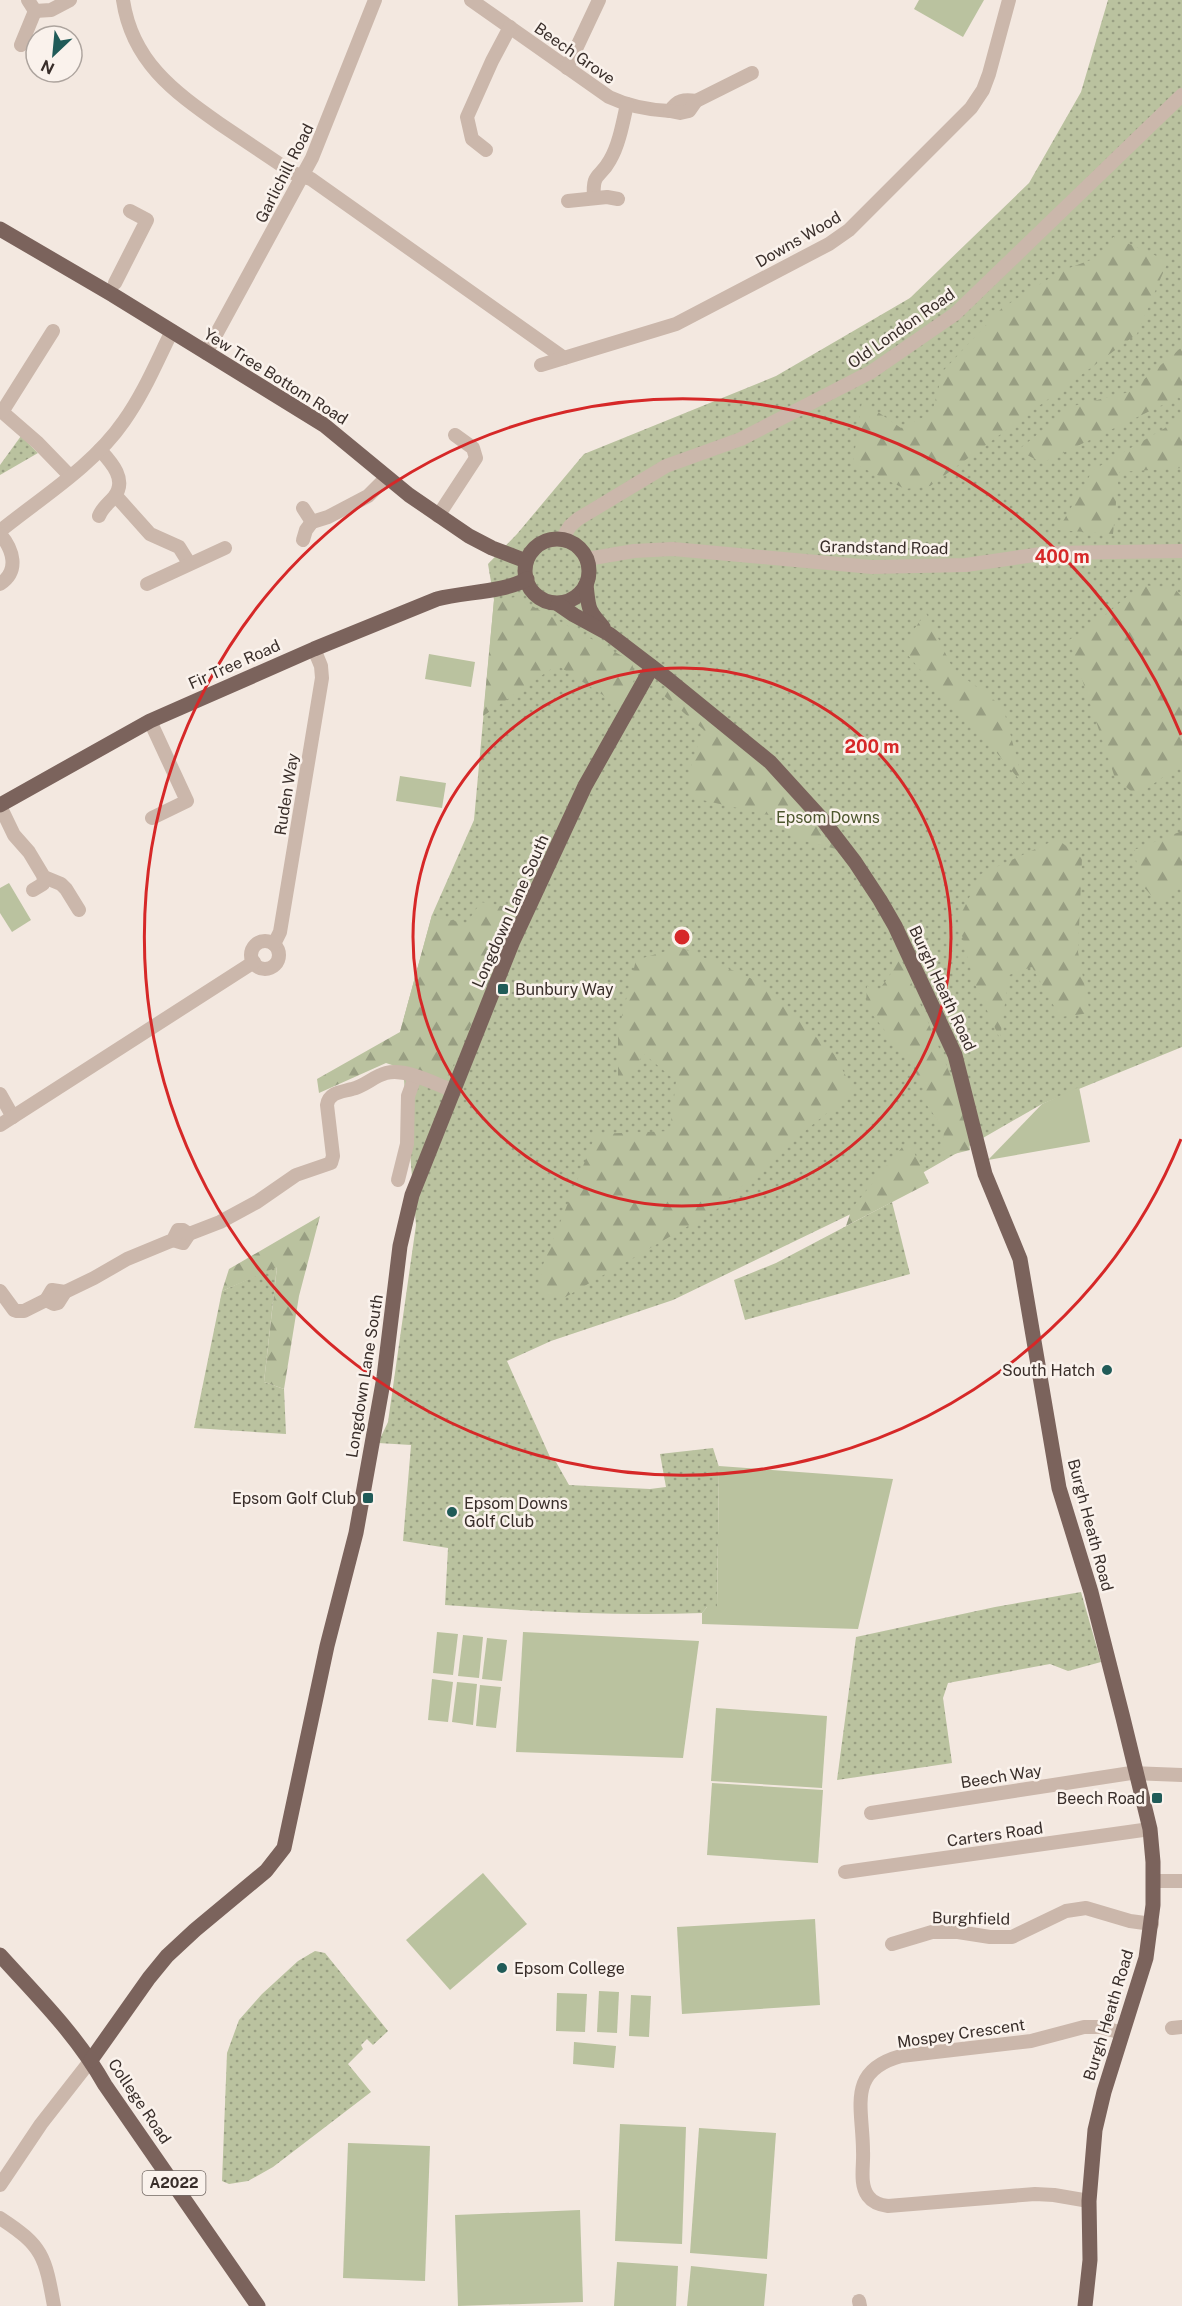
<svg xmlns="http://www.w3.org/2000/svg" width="1182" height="2306" viewBox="0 0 1182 2306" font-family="'Public Sans',sans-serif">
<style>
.grass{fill:url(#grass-dots)}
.forest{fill:url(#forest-firs)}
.green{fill:#bac29f}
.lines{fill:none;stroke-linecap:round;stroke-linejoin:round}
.minor{stroke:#cbb7ab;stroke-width:14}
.major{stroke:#7b635c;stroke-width:15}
.ring{fill:none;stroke:#d62828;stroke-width:3}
.poi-dot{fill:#205b58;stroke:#faf2ec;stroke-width:2}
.labels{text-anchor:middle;stroke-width:5;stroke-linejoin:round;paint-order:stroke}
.shield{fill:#faf2ec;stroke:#736964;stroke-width:1.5}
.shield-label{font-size:15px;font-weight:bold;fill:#392e2a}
.street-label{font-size:16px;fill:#392e2a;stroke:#faf2ec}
.park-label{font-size:16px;fill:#4d572e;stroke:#faf2ec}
.poi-label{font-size:16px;fill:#392e2a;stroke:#faf2ec;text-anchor:start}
.centre{fill:#d62828;stroke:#faf2ec;stroke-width:3}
.ring-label{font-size:18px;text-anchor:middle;font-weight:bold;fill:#d62828;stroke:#faf2ec;stroke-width:5;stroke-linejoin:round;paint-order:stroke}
</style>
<defs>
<pattern id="grass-dots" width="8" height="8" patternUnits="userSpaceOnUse" patternTransform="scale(1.5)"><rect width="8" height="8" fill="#bac29f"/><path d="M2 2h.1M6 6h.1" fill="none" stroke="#989e82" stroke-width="1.8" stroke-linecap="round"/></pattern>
<pattern id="forest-firs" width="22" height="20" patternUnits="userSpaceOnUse" patternTransform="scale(1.5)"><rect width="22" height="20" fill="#bac29f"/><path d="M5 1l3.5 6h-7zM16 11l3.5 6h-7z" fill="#989e82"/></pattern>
</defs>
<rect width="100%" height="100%" fill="#f3e8e0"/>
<g class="grass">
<path d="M1108,0H1182V1047L1042,1104L853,1213L673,1300L551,1341L507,1361L550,1457L556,1462L569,1485L650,1489L666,1487L660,1454L713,1448L719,1467L717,1608L707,1607L702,1613C615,1616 530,1611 445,1605L448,1548L403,1541L411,1445L378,1443L388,1422L416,1225L400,1032L432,915L474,820L494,600L488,564L517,534L584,454L776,376L910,298L1029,183L1081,92Z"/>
<polygon points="21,436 38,453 0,475 0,465"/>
<polygon points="892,1202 910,1274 745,1320 734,1280 776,1263"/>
<polygon points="277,1266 264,1382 284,1389 286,1434 194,1428 222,1291"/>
<polygon points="1081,1592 1101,1662 1068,1671 1050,1664 948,1683 943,1698 952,1763 837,1780 856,1637 995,1607"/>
<polygon points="315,1951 325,1953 388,2031 373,2045 367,2039 361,2045 363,2049 348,2064 371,2092 273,2167 248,2181 229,2184 222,2181 227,2053 239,2020 262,1994 298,1961"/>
</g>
<g class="forest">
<polygon points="1113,237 1168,261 1137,334 930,486 905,489 853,463 862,401 901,428 932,413 943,371 1002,308 1061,271 1104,255"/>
<polygon points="1182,347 1182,402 1179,397 1042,463 1018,450 1073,406 1129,392"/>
<polygon points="1182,418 1182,468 1119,472 1113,534 1058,530 1093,470"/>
<polygon points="1141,585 1174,588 1182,597 1182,763 1137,796 1115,778 1069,640 1097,622"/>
<polygon points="516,597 631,661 636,676 621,707 557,665 483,716 494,600"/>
<polygon points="926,613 953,669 1003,707 1024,785 974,726 939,692 901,647"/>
<polygon points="667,687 735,743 783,788 836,849 797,839 773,816 689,797 692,761 704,730 663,695"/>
<polygon points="1182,831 1182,881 1159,904 1141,884 1134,850"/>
<polygon points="1057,839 1082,858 1078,952 1090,1013 1060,1017 1032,967 1009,975 1000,1039 974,982 958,920 981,874"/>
<polygon points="481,902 522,910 449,1075 448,1084 386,1063 319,1093 317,1079 400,1032 432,915 466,924"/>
<polygon points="893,940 965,1109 970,1150 942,1157 944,1129 921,1097 926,1090 912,1066 866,1006 867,986 879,990 892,972"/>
<polygon points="680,947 759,982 834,1054 854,1091 789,1144 716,1210 562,1299 539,1292 542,1267 596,1134 670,1131 676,1081 644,1054 618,1088 618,1032 636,960"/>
<polygon points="908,1140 929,1183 846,1226 852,1208"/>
<polygon points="320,1216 299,1296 284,1389 264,1382 277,1267 222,1291 229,1269"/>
</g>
<g class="green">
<polygon points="919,0 984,0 963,37 914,9"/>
<polygon points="429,654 475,662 471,687 425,679"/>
<polygon points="400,776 446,783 442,808 396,801"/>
<polygon points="9,883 31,920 12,932 0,913 0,888"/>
<polygon points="1079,1087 1090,1142 988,1160 1042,1104"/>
<polygon points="719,1466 893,1479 858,1629 702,1624 702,1613 707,1607 717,1607"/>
<polygon points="437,1632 458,1634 453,1675 433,1673"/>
<polygon points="523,1632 699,1641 683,1758 516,1752"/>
<polygon points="463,1635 483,1637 479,1678 458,1676"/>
<polygon points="487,1638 507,1640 502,1681 482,1679"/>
<polygon points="432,1679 453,1682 448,1722 428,1720"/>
<polygon points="457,1682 477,1684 473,1725 452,1722"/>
<polygon points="480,1685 501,1687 496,1728 476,1726"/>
<polygon points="716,1708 827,1716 822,1788 711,1781"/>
<polygon points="712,1783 823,1790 818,1863 707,1855"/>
<polygon points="483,1873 527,1924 450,1990 406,1940"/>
<polygon points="815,1919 820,2005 682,2014 677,1927"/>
<polygon points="599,1991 619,1992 617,2033 597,2032"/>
<polygon points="557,1993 587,1994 585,2032 556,2031"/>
<polygon points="631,1995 651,1996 649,2037 629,2036"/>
<polygon points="574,2042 616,2046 614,2068 573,2064"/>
<polygon points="620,2124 686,2127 682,2244 615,2241"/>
<polygon points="699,2128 776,2133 767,2259 690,2253"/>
<polygon points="348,2143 430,2146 425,2281 343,2278"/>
<polygon points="580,2210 583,2302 458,2306 455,2215"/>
<polygon points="617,2262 678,2266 676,2306 614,2306"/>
<polygon points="691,2266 767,2274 764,2306 687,2306"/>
</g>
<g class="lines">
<g class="minor">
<path d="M123,0C132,61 173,91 220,124C244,140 269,157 293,173L311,179L564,358"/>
<path d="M471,0L609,97C628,106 648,110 670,111C677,100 684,99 696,101"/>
<polyline points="35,11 51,10 70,0"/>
<polyline points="21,45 35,11 28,0"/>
<polyline points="567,68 599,0"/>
<polyline points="670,111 680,113 689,111 696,101 752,73"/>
<polyline points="486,150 472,139 467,117 492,61 510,27"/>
<path d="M594,198C592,171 600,179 610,160C619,145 623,122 627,104"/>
<polyline points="568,201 607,197 618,199"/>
<polyline points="115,283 147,220 130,211"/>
<polyline points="206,353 312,158 375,0"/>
<polyline points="541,365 676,324 829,244 849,230 971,108 983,90 989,74 1009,0"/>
<polyline points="0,410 38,443 70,476"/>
<polyline points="2,412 53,331"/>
<polyline points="116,496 150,534 179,547 189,563"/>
<polyline points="303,508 312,522 328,517 368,496 387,477"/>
<path d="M99,516C102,508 108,504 114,497C128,480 111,462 100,450"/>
<polyline points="438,516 476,458 473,448 455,435"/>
<path d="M0,531C42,497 93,466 124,421C144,393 157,361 172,331"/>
<path d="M0,534C13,549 20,571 0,584"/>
<polyline points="562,539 570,526 578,519 666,466 741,439 871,372 955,314 1182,95"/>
<polyline points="303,540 306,530 312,522"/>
<polyline points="587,559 634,551 673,549 872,567 966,565 1048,553 1182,551"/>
<polyline points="147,584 225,548"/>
<polyline points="150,721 187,801 152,818"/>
<polyline points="0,806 14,835 29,852 44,877 61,884 66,889 79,910"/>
<polyline points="33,890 43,884 44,877"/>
<circle cx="265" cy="955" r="14"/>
<polyline points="274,944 280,932 322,678 321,666 314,649"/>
<polyline points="0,1094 13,1117"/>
<polyline points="0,1125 254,962"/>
<polyline points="398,1180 407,1144 408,1096 415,1077"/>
<path d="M173,1240L183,1243L189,1234L220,1222L257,1202L296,1175L331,1163L333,1156L327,1105C329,1092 342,1092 352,1089C365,1086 374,1076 386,1073C407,1068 435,1084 454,1091"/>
<polyline points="0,1291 14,1310 17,1311 24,1311 46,1300 52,1290 65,1292"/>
<polyline points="46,1300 54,1304 58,1303 65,1292 94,1278 127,1259 173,1240 178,1230 183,1230 189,1234"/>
<polyline points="871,1813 1131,1773 1182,1775"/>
<polyline points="845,1872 1150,1829"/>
<polyline points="1153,1881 1182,1881"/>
<polyline points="892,1944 932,1932 958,1932 990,1937 1012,1937 1066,1911 1086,1908 1130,1921 1152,1924"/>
<polyline points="1172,2028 1182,2027"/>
<polyline points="0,2185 41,2124 91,2060"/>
<path d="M1089,2201L1054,2195L1035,2194L888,2206C880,2205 873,2203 868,2196C859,2184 864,2165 863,2151C863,2108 846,2071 901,2056L1031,2041L1084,2027H1101L1122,2033"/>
<path d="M0,2218C43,2246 45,2256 54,2306"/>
<polyline points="859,2301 860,2306"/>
</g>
<g class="major">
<polyline points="0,229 113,295 324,425 409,495 469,536 492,548 526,561"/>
<circle cx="557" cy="571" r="32"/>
<path d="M586,585C589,609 587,609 603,627"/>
<polyline points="558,604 574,615 609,634 668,679 770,762 822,819 855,862 880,900 895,926 955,1055 985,1174 1020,1259 1059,1488 1091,1592 1123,1718 1150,1829 1153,1862 1153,1905 1146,1958 1104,2092 1095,2130 1089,2201 1090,2260 1085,2306"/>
<path d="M0,805L150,721L314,649L437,599C464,592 505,592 527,579"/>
<path d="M0,1955C38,1997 77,2035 105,2085L258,2306"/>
<polyline points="91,2060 149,1978 167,1956 195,1930 266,1871 284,1848 327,1646 356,1533 384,1377 400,1246 412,1195 513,941 585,786 652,667"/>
</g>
</g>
<g class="ring">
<circle cx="682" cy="937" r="269"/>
<path d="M1181 1139A538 538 0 1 1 1181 735"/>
</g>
<g class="poi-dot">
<rect x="497" y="983" width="12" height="12" rx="3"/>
<circle cx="1107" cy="1370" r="6"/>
<rect x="362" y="1492" width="12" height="12" rx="3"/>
<circle cx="452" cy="1512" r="6"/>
<rect x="1151" y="1792" width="12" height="12" rx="3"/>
<circle cx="502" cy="1968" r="6"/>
</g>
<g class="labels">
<rect class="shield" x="142.5" y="2171" width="63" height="24" rx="4.5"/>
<g class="shield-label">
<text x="174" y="2188">A2022</text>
</g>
<g class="street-label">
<text transform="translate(575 53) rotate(35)" y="6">Beech Grove</text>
<text transform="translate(284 173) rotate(-63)" y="6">Garlichill Road</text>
<text transform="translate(798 239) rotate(-30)" y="6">Downs Wood</text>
<text transform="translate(901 328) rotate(-35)" y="6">Old London Road</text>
<text transform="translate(276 376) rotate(32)" y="6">Yew Tree Bottom Road</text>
<text transform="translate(884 547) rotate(1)" y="6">Grandstand Road</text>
<text transform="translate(234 664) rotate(-24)" y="6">Fir Tree Road</text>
<text transform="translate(286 794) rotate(-81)" y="6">Ruden Way</text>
<text transform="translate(510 911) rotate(-66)" y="6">Longdown Lane South</text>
<text transform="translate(943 988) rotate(65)" y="6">Burgh Heath Road</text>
<text transform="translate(364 1376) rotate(-81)" y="6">Longdown Lane South</text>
<text transform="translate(1091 1525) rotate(75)" y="6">Burgh Heath Road</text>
<text transform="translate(1001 1776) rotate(-9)" y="6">Beech Way</text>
<text transform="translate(995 1834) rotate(-8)" y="6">Carters Road</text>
<text transform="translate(971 1918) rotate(1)" y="6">Burghfield</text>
<text transform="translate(1108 2015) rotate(-73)" y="6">Burgh Heath Road</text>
<text transform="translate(961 2033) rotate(-8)" y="6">Mospey Crescent</text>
<text transform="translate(140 2101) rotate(56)" y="6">College Road</text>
</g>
<g class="park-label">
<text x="828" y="823">Epsom Downs</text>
</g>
<g class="poi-label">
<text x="515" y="995">Bunbury Way</text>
<text x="1095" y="1376" text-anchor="end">South Hatch</text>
<text x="356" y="1504" text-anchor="end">Epsom Golf Club</text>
<text x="464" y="1509">Epsom Downs<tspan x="464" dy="18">Golf Club</tspan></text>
<text x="1145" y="1804" text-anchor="end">Beech Road</text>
<text x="514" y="1974">Epsom College</text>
</g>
</g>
<circle cx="682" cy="937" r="9" class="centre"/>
<g class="ring-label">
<text x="1062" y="563">400 m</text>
<text x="872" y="753">200 m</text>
</g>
<g transform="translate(54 54) rotate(206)"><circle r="28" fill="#faf2ec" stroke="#ada49e" stroke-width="1.5"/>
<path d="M0-4.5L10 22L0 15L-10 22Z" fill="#205b58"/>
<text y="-9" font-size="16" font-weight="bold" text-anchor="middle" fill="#392e2a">N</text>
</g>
</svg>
